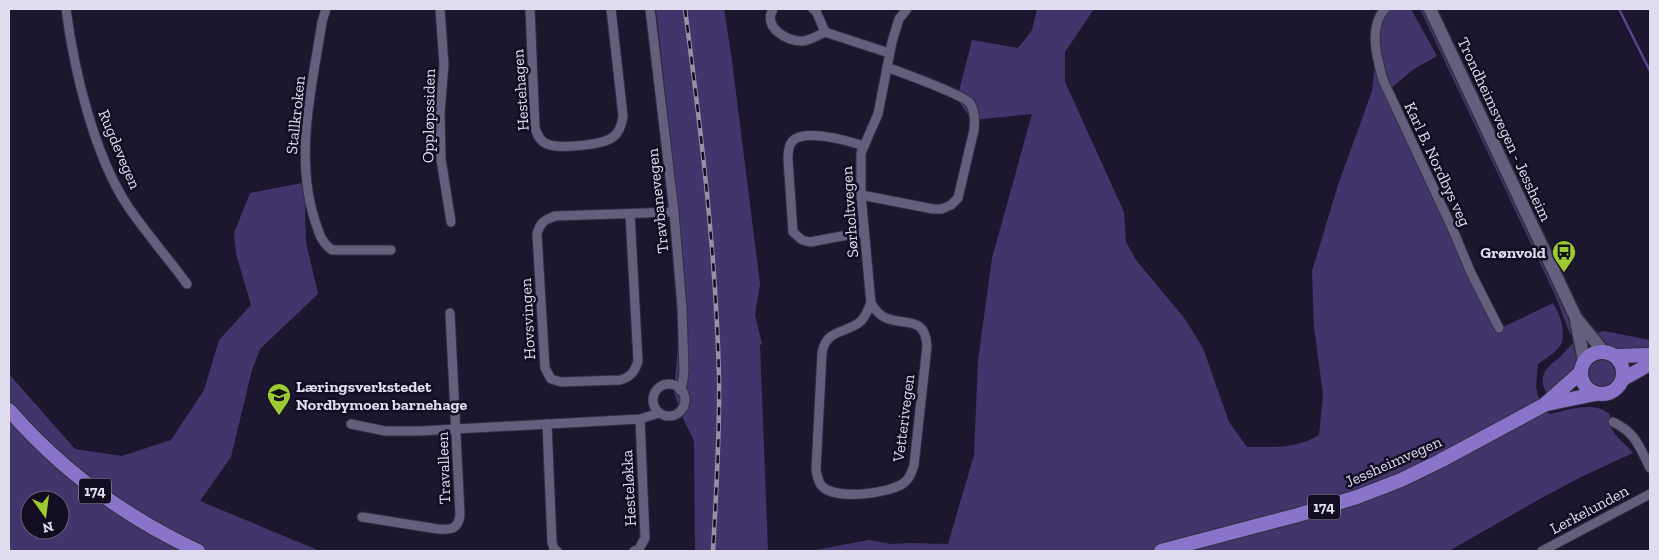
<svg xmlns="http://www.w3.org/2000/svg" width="1659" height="560" viewBox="0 0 1659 560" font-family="'Zilla Slab',serif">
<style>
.green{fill:#42356b;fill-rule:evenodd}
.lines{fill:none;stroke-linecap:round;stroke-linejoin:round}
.stream{stroke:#58458f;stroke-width:2.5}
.minor-casing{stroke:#322e40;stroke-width:11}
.secondary-casing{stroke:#322e40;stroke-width:15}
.primary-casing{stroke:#322e40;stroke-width:16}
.minor{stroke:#645f7c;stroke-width:9}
.secondary{stroke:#645f7c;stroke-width:12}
.primary{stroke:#8974c9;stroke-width:14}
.rail-casing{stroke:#9692a6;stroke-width:4.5}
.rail{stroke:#130d24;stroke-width:2.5;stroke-dasharray:8;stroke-linecap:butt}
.labels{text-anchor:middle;stroke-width:5;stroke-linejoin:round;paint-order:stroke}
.shield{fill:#130d24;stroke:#a29fb1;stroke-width:1}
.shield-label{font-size:15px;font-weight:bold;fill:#dfddee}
.street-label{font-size:16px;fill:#dfddee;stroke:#130d24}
.poi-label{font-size:16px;font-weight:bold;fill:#dfddee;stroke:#130d24;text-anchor:end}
</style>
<rect width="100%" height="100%" fill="#1c162e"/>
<g class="green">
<polygon points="656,9 724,9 731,53 760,284 755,315 762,344 760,345 768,551 695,551 694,441 681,414 674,392 680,319 666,181 667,109"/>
<path d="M1037,9H1094L1065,52V82L1124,212L1126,242L1136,260L1185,319L1203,348L1229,422L1247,447C1273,447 1296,449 1319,435L1323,395L1314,327L1312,271L1338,185L1372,91L1377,44L1385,9H1411L1437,56L1414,69L1385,93C1422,173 1457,253 1495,331L1553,303C1560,313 1567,334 1560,346C1555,353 1545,359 1538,364C1536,390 1533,391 1548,413L1550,414C1568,410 1596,400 1610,415C1607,433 1623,440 1633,453L1581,477L1538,500L1449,551H810L869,540L891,544L909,543L948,544L974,455L978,360L992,258L1032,114L972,120L957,99L972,40L1018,48L1032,30Z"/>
<polygon points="1420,9 1425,9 1567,314 1573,336 1570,334 1555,295"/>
<path d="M307,182L305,213L306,242L318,294L260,349L252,370L231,457L200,501L320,551H9V374L75,449L122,456L171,440L204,390L219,340L251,305L236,254L234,233L250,193ZM30,500H60V530H30Z"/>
<path d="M1604,331L1650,340V351C1623,351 1614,353 1593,334Z"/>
<path d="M1576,342C1578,376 1571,374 1547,394C1536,374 1548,367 1561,356C1566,351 1569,345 1576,342Z"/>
<circle cx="1602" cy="373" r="13"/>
</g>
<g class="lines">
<polyline class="stream" points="1619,9 1650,71"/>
<g class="minor-casing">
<g id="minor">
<path d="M66,9C74,70 94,156 129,208C147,234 168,258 187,284"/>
<path d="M326,9L322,22C312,87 294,156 315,221C319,233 321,242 332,250H391"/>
<polyline points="440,9 444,65 440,112 441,159 451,222"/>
<path d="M530,9L535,128C537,134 539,140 545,143C557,150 603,145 613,137C620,132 622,124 623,116L611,9"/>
<polyline points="650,9 674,212 682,308 684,371 683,381 680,390"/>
<path d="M773,9C762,27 787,42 803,41C811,40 819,35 825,32L889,53"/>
<polyline points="813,9 816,11 825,32"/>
<path d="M1385,9C1368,27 1377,59 1383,80L1453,230L1471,273L1499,328"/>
<path d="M864,146C849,141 801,127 791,143C788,148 788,153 788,159L793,232L802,240L810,242L864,232"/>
<path d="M861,195L933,209H942L951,205L958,198L974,130C975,121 975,111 970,103C962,94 902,73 887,67"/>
<path d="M630,214L638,361C635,371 631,377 620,380L561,382L551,379L545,368L537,234C540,223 544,220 555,216L674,212"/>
<path d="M871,303C874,308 878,314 884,317C903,327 925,314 927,346L914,465C912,472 910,478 905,482C891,494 833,501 821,485C818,481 817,475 816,470L822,353C826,328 847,334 861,321C866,316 868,309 871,303L861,195V153L878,114L892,42L899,19L907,9"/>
<circle cx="669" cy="400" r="16"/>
<path d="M1613,422C1636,433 1639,446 1650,468"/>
<polyline points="351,424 385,431 420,431 640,419 659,413"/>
<polyline points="547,424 552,542 554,549 557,551"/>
<path d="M362,517L438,529C452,530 458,529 460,515L450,313"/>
<polyline points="634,551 639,549 645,538 640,419"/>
<polyline points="1542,551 1650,494"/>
</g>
</g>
<g class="secondary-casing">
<g id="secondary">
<polyline points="1430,9 1576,318 1604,352"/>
<polyline points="1576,320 1584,361"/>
</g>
</g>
<g class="primary-casing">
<g id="primary">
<circle cx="1602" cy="373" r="21"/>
<polyline points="1616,356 1650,355"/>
<polyline points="1623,379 1650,364"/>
<polyline points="1547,404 1595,394"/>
<path d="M9,410C62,471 125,517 198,551"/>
<polyline points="1161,551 1298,515 1357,497 1401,480 1440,461 1544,405 1581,372"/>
</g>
</g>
<use href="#minor" class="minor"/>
<use href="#secondary" class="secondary"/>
<use href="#primary" class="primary"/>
<g class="rail-casing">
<path id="rail" d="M685,9C701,131 716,254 719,377C720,435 716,494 713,551"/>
</g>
<use href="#rail" class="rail"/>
</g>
<defs>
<g id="bus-pin" transform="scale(1.25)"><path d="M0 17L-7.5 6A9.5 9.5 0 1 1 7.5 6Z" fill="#9dca30" stroke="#130d24"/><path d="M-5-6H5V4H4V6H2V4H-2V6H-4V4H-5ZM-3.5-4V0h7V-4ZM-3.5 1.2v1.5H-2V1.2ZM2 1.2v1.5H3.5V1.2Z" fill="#111"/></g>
<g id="school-pin" transform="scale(1.25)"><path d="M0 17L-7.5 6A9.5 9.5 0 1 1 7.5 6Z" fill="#9dca30" stroke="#130d24"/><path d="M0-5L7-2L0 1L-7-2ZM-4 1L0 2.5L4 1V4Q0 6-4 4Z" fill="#111"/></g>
</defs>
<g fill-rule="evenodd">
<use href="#bus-pin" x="1564" y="252"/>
<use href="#school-pin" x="279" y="395"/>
</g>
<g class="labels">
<g class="shield">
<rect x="79" y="478.5" width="32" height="25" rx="4"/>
<rect x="1308" y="494.5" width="32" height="25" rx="4"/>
</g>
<g class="shield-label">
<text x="95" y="496">174</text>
<text x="1324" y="512">174</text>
</g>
<g class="street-label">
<text transform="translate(520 90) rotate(-94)" y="6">Hestehagen</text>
<text transform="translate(295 115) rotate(-84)" y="6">Stallkroken</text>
<text transform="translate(428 116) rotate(-89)" y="6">Oppløpssiden</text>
<text transform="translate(1505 129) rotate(65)" y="6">Trondheimsvegen - Jessheim</text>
<text transform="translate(120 149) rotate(67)" y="6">Rugdevegen</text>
<text transform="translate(1438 164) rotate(65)" y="6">Karl B. Nordbys veg</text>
<text transform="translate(657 201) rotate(-96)" y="6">Travbanevegen</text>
<text transform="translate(849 212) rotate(-94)" y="6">Sørholtvegen</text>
<text transform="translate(527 319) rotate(-93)" y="6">Hovsvingen</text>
<text transform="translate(903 418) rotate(-83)" y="6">Vetterivegen</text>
<text transform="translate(1393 461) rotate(-24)" y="6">Jessheimvegen</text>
<text transform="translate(443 468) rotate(-92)" y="6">Travalleen</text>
<text transform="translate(628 488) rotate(-93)" y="6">Hesteløkka</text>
<text transform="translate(1589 509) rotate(-28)" y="6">Lerkelunden</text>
</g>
<g class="poi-label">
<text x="1546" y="258">Grønvold</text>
<text x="296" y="392" text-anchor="start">Læringsverkstedet<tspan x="296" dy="18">Nordbymoen barnehage</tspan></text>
</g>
</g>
<rect width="1659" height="560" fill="none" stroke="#dfddee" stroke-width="20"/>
<g transform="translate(45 515) rotate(166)"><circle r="24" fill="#130d24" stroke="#656075"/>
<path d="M0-4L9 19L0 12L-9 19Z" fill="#9dca30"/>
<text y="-8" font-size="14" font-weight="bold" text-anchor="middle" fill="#dfddee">N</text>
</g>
</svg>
